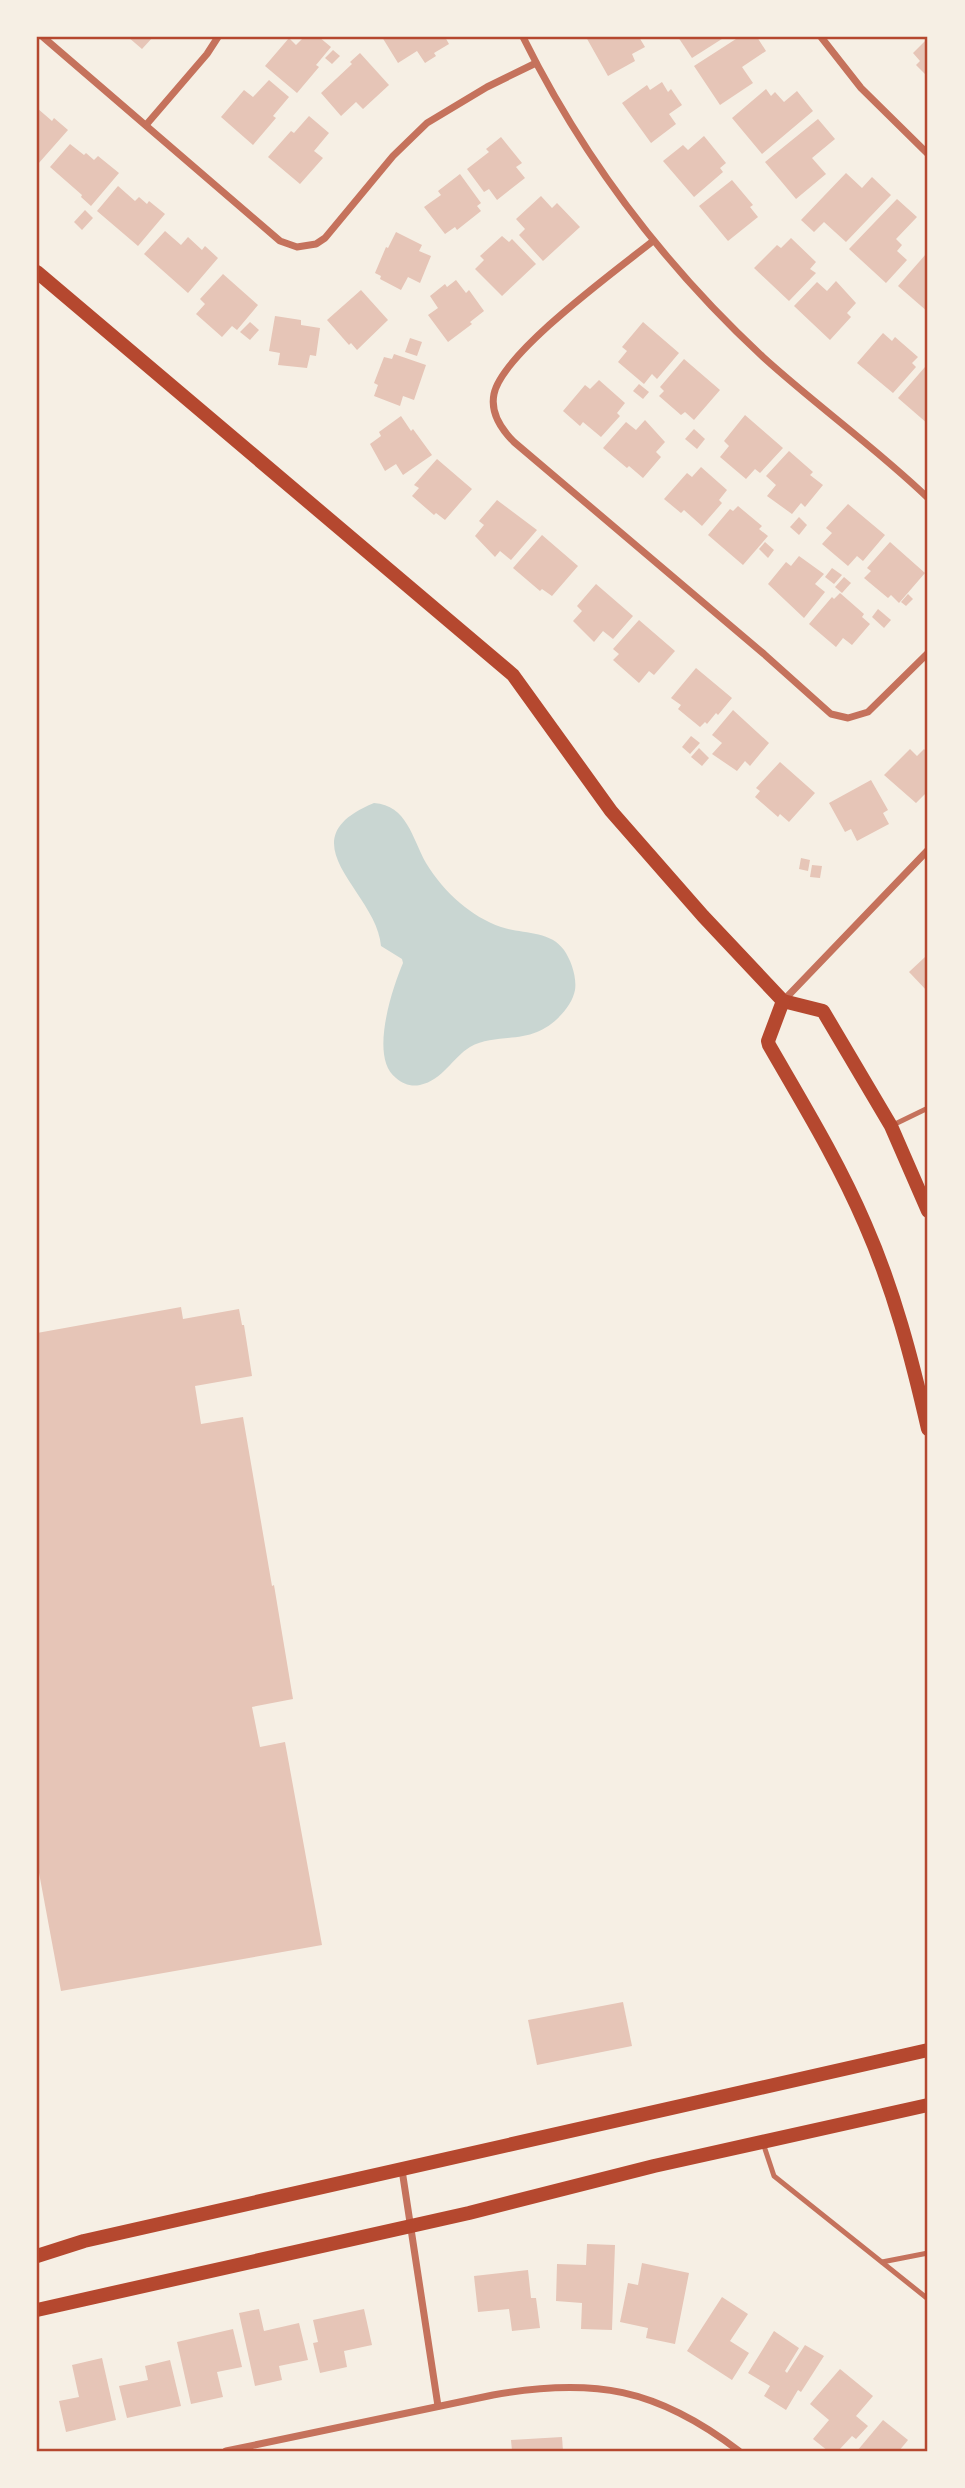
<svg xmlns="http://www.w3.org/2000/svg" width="965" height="2488" viewBox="0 0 965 2488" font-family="Commissioner,sans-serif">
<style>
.water{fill:#c9d6d2}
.building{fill:#e6c5b7}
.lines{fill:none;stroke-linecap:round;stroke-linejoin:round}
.service{stroke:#c5725c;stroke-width:5}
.minor{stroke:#c5725c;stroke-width:7}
.secondary{stroke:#b5482f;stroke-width:14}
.neatline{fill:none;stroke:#b5482f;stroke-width:2.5}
</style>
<rect width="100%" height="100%" fill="#f6efe4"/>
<path class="water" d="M374,803C407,805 412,838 426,863C435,878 447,892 460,903C472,913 486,922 501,927C521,934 550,930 564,950C571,960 577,977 575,990C572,1007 553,1026 537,1032C516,1041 491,1035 470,1047C452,1058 443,1080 420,1085C411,1087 403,1084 396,1078C369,1058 392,989 403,963L402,959L381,946C377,891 282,841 374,803Z"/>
<g class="building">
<polygon points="128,37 153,37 142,49"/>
<polygon points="304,37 319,37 331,47 316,65 319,67 297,93 265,66 289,38 296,45"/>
<polygon points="382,37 445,37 449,44 434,53 436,56 425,63 417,51 398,63"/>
<polygon points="586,37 639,37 645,47 632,54 635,61 608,76"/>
<polygon points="678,37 725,37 692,58"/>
<polygon points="739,37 757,37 766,51 742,67 753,83 720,105 694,66"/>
<polygon points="928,38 928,77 916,65 920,61 913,53"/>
<polygon points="333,50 340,56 332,64 325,58"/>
<polygon points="360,53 389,85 363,109 356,102 341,116 321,93 352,64 350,62"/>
<polygon points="269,80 289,97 273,116 276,118 253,145 221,117 244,90 253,97"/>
<polygon points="662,82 668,92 671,89 682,105 669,114 676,124 651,143 622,103 647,85 650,90"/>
<polygon points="766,89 771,96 775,92 784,102 797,91 813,111 762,154 732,118"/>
<polygon points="37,108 52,121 54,118 68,130 38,164"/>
<polygon points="309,116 329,133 314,151 323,158 300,184 268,157 291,131 294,133"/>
<polygon points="818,119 835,139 812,158 826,174 796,199 765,162"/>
<polygon points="704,136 726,163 720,168 723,172 694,197 663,161 683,145 688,150"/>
<polygon points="501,137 522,163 516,167 525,178 497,200 489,189 484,192 467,169 489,152 486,149"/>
<polygon points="70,144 84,155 86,153 94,160 98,156 119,173 91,206 81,197 82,195 50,167"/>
<polygon points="846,173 862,188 872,177 891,195 846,242 824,222 814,232 801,220"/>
<polygon points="460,174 481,203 477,206 481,211 457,230 455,227 445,234 424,207 441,195 438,191"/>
<polygon points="732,180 753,205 750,207 758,217 728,241 699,206"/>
<polygon points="118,186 135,201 139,197 147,204 149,201 165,214 138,246 97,211"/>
<polygon points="541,196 552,208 557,203 580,227 543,261 519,235 525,229 516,219"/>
<polygon points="897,199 917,217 896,239 902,245 897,251 907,260 886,283 849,249"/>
<polygon points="85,210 93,218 82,230 74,222"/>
<polygon points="165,231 181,245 188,237 202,250 205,246 218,258 188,293 144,254"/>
<polygon points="396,232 422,245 419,251 431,256 420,283 408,277 401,290 380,279 381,276 375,273 386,247 388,248"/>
<polygon points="502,236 509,242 512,239 536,264 502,296 475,269 484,260 480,256"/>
<polygon points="791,238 816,262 810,269 816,273 789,301 754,268 777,245 781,248"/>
<polygon points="926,254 928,256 928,312 898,286"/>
<polygon points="223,274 258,305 237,330 232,326 222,337 196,314 205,304 200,299"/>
<polygon points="456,280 466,293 469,290 484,311 470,322 472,324 448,342 428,315 438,308 430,296 445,284 447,287"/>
<polygon points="836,281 856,303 847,313 851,317 830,340 794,306 817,282 827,291"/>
<polygon points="361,290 388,320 357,350 351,343 349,345 327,320"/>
<polygon points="275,316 301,320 301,325 320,328 316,356 310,355 307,368 278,365 280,353 269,351"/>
<polygon points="250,322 259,330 250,340 240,332"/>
<polygon points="643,322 679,353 657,379 652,374 644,384 618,362 627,351 622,347"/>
<polygon points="883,333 892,341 895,337 918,357 912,363 916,367 893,393 857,363"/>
<polygon points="410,338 422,342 417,356 405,352"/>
<polygon points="394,354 426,365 414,400 403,396 400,406 374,396 378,385 374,383 384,357 392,359"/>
<polygon points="684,359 720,390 694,420 685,412 681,415 659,396 664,391 660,387"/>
<polygon points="925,367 928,370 928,424 898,398"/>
<polygon points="599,380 625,403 617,413 620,416 601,437 583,422 580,426 563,411 585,385 590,389"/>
<polygon points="639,384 649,392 643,399 633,391"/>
<polygon points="745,415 783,448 760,473 755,469 746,479 720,457 729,446 724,441"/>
<polygon points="401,416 411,431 413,429 432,455 403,475 396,464 385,471 370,444 381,436 379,432"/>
<polygon points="645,420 665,442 656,452 661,457 643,478 629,466 627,468 603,448 626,422 636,430"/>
<polygon points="694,429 705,439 697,449 685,439"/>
<polygon points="789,451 813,472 810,475 823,485 805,507 801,503 792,514 767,496 776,485 766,476"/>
<polygon points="437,459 472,489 445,520 436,513 434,515 412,496 419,488 414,485"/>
<polygon points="701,467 727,490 719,500 722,503 702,526 684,510 681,513 664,499 687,473 692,477"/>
<polygon points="497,500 537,530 511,560 500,551 495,557 475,536 484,525 479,521"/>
<polygon points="848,504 885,535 863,561 857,556 848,566 822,544 832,533 826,528"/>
<polygon points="738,506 762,526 759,529 768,536 743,565 708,535 730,509 733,511"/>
<polygon points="799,517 807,525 799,535 790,527"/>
<polygon points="542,535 578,566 552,596 542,589 540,591 513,568"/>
<polygon points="765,542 774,550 768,558 759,549"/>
<polygon points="890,542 925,573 899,603 891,595 888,598 864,578 871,571 867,568"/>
<polygon points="799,556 824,574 815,584 825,592 804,618 768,584 786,562 791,566"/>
<polygon points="832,568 842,575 834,584 825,577"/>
<polygon points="844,577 851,583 842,593 835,587"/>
<polygon points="596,584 633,616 613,639 603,631 594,642 573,621 582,611 577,606"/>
<polygon points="840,593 864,614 862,617 870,624 852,645 843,638 836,647 809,624 832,597 834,599"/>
<polygon points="908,594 913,599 906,606 901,602"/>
<polygon points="878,609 891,620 884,628 872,617"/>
<polygon points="639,620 675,651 654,675 649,671 639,683 613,660 619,654 613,649"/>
<polygon points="696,668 732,698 718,715 716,713 707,724 705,722 700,727 678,709 681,705 671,698"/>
<polygon points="733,710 769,743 750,766 745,761 737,771 712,754 722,743 712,735"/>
<polygon points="691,736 700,743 690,754 682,747"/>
<polygon points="699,748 709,758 702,766 691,757"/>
<polygon points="910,749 917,756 924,749 928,753 928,791 916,803 884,775"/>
<polygon points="780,762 815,793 789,822 780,814 778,817 755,797 760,791 756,788"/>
<polygon points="871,780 888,810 883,813 889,824 857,841 851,829 845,832 829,803"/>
<polygon points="801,858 810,860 808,871 799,869"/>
<polygon points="812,865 822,866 820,878 810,877"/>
<polygon points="925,957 928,961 928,992 909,972"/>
<polygon points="181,1307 183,1319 239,1309 242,1325 244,1325 252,1376 195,1386 201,1424 243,1417 272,1586 274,1585 293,1699 252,1707 260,1747 285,1742 322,1945 61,1991 37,1862 37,1333"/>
<polygon points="623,2002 632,2046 537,2065 528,2020"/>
<polygon points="587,2244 615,2245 612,2330 581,2329 582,2303 556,2301 557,2264 586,2265"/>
<polygon points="642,2263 689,2273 675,2344 646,2338 648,2328 620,2322 628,2283 638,2285"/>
<polygon points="528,2270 531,2298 536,2298 540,2328 512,2331 509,2309 478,2312 474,2276"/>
<polygon points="722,2297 748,2314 730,2341 749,2353 732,2380 687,2351"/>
<polygon points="259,2309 264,2331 299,2323 308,2360 279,2366 282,2380 255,2386 239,2313"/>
<polygon points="364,2309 372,2345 344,2351 347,2367 320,2373 313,2343 318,2342 313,2320"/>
<polygon points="233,2329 242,2367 217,2372 223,2397 191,2404 177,2342"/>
<polygon points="774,2331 799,2348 785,2371 787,2373 805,2345 824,2356 801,2392 798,2390 786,2410 764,2396 770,2386 748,2373"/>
<polygon points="102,2358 116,2420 66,2432 59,2401 79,2397 72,2365"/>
<polygon points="170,2360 181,2406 127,2418 119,2386 148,2380 145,2366"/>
<polygon points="840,2369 873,2396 856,2416 868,2426 856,2439 852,2436 838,2451 828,2451 813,2439 829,2420 810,2404"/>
<polygon points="883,2420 908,2440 899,2451 857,2451"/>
<polygon points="562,2437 563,2451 512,2451 511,2440"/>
</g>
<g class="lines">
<g class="service">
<polyline points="893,1125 928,1108"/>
<polyline points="763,2143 774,2176 928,2299"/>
<polyline points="882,2262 928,2253"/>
</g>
<g class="minor">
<polyline points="43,37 280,241 297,247 316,244 325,238 393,156 427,123 487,87 536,63"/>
<path d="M523,37C583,158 664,265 763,357C817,406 876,448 928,498"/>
<polyline points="821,37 861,88 928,154"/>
<polyline points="146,125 207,54 218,37"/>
<path d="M653,241C618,269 502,353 494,394C490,413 501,429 514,442L764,654L831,714L848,718L868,712L928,653"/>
<polyline points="783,1001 928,850"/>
<polyline points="402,2170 438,2406"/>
<path d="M226,2451L493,2395C593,2377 657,2388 739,2451"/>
</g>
<g class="secondary">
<polyline points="37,272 513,675 611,811 703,916 783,1001 823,1011 891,1126 928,1211"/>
<path d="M783,1001L768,1041L769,1045C803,1104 838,1161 865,1224C894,1290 912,1359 928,1429"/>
<polyline points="37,2256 84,2241 928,2050"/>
<polyline points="37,2310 469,2213 654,2166 928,2105"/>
</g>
</g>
<rect width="965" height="2488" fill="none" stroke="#f6efe4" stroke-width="77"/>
<rect x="38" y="38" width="888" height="2412" class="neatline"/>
</svg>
